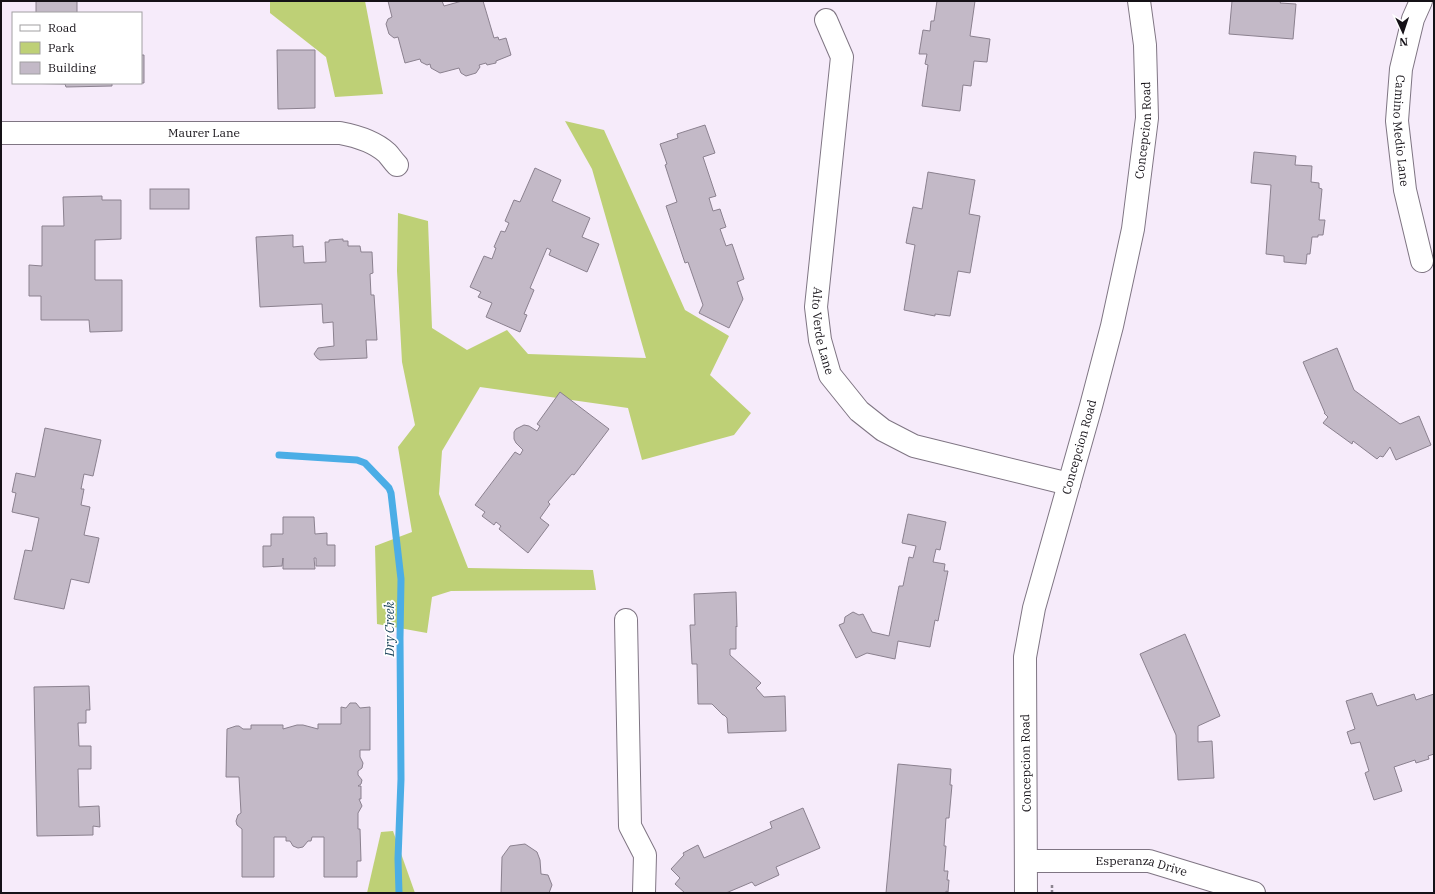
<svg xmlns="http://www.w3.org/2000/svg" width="1435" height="894" viewBox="0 0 1435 894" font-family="'IBM Plex Serif',serif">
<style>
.green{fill:#bed076}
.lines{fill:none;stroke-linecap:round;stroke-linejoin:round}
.stream{stroke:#4bade6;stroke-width:7}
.building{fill:#c3b9c7;stroke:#8b818f}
.minor-casing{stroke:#7f7583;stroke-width:24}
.tertiary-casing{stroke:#7f7583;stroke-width:24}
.path{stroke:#8c848f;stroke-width:2.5;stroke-dasharray:3 2;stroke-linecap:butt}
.minor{stroke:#fff;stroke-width:22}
.tertiary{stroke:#fff;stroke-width:22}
.labels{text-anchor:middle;stroke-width:3.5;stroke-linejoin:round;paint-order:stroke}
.street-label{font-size:12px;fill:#151117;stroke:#fff}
.water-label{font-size:13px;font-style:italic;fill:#19425a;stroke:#fff}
</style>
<rect width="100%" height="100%" fill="#f6ebfa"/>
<g class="green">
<polygon points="270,1 365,1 383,94 335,97 326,57 270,13"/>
<polygon points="565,121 604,130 653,238 685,310 729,336 710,375 751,413 734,435 642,460 628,408 480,387 442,451 439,494 468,568 593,570 596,590 451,591 432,597 427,633 377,624 375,546 412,532 398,447 415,425 402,362 397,271 398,213 428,221 432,328 467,350 507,330 528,354 646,358 592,169"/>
<polygon points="393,831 415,893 367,893 381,832"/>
</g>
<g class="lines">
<polyline class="stream" points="279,455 357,460 365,463 389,488 391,493 401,579 400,638 401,779 398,859 399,893"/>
</g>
<g class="building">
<rect x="36" y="1" width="41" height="12"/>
<polygon points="388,1 442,1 444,6 462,1 483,1 494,38 498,37 499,40 506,38 511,55 496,61 496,63 487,65 486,63 479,65 480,67 476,73 466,76 461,73 459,68 440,73 431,68 430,64 427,65 421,62 420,59 405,63 398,37 394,38 389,34 386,24 388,19 392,17"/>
<polygon points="937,1 975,1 970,36 990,39 987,62 974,61 971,86 963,85 960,111 922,106 928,65 925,64 927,54 919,54 923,30 930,31 931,21 934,21"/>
<polygon points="1232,1 1281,1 1280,3 1296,4 1293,39 1229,34"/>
<polygon points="277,50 315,50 315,108 278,109"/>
<polygon points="141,55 144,55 144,83 112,83 112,86 66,87 65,84 17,83 141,83"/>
<polygon points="705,125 715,153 703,157 716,196 709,198 713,211 720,209 726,227 720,229 726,246 732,244 744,279 737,282 743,299 729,328 699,313 703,305 688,262 685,263 666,206 677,202 665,165 667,164 660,144 678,138 677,134"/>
<polygon points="1254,152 1296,156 1295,165 1312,166 1311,182 1319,183 1319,188 1322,189 1319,220 1325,220 1323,235 1318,235 1318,237 1312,237 1310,254 1307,254 1306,264 1284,262 1284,256 1266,254 1271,185 1251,183"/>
<polygon points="535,168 561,180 552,201 590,218 582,237 599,244 587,272 549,255 551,250 547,248 530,288 534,290 524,314 527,315 520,332 486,317 492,303 478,297 481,292 470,287 484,256 492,259 496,248 494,247 501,231 505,232 509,223 505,221 514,200 520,202"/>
<polygon points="928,172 975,180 969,214 980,216 970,273 958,271 950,316 935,314 935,316 904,310 915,245 906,243 913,207 922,209"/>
<rect x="150" y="189" width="39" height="20"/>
<polygon points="102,196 102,200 121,200 121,239 95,240 95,280 122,280 122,331 90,332 89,320 41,320 41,296 29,296 29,265 42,266 42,226 64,226 63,197"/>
<polygon points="293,235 293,247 303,246 304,263 326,262 325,242 329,242 329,240 343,239 343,241 348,241 348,246 360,246 361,252 372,252 373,273 370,274 371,295 374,295 377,340 366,340 367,358 320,360 317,358 314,354 318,348 334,346 333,322 323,323 322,304 260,307 256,237"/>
<polygon points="1337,348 1354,390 1400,424 1419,416 1431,445 1396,460 1390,447 1383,457 1380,456 1377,459 1353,441 1352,444 1323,423 1328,417 1324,413 1325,413 1303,362"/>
<polygon points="560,392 609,429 574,475 572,474 548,502 550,504 540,518 549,525 528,553 499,529 501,526 496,522 494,525 482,516 485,512 475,505 515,452 520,455 523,450 516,443 514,439 514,432 516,429 524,425 529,426 537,431 540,426 537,424"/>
<polygon points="45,428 101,440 93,476 84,474 81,489 84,489 81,505 90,507 84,535 99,538 89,583 71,579 64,609 14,599 25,550 32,551 39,518 12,512 16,493 12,492 16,473 35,477"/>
<polygon points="908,514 946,522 940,550 936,549 933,562 945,564 944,571 948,571 938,621 935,620 930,647 898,641 895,659 867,653 856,658 839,625 844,623 845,617 853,612 859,615 863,614 872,632 889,636 899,586 903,586 909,557 913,558 916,546 902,543"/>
<polygon points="283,517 314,517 315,534 327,533 327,545 335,545 335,566 316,566 316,558 314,558 315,569 283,569 283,558 282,566 263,567 263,546 271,546 271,534 283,534"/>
<polygon points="736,592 737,627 736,626 736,649 730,649 730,655 761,683 756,688 764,697 785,696 786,731 728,733 727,718 724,715 723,715 712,704 698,704 697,664 692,664 690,625 695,625 694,594"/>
<polygon points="1185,634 1220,716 1198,726 1198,742 1212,741 1214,778 1178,780 1176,735 1140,654"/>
<polygon points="89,686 90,710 86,710 86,723 78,723 79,746 91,746 91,769 78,769 79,807 99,806 100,827 93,826 93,835 37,836 34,687"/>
<polygon points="1372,693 1377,706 1414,694 1416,700 1434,694 1434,754 1428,756 1429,759 1416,763 1415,760 1394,767 1402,791 1374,800 1365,773 1369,771 1360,742 1351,744 1347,732 1355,729 1346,701"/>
<polygon points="350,703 356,703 360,708 370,707 370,750 360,750 360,757 363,763 362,768 358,771 358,775 362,780 361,784 358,786 361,786 361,799 359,799 362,806 358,813 358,829 360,829 361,861 357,861 357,877 324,877 324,837 312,837 311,841 308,841 303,847 298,848 293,846 290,841 286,841 286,837 274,837 274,877 242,877 242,829 237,825 236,821 238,815 241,813 239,777 226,777 227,729 236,726 239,726 243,729 251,729 251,725 283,725 283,729 297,725 303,725 318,729 318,724 341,724 341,707 346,708"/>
<polygon points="898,764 951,769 950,785 952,785 949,818 946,818 944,846 946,846 944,871 948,871 947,880 949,880 948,892 946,891 946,893 886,893"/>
<polygon points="803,808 820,848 776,867 779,875 755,886 752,882 726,893 685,893 675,884 680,878 671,869 684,855 683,853 698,845 704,858 772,828 770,822"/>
<polygon points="525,844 537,852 540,860 541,874 548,875 552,885 549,893 501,893 502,857 510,846"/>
</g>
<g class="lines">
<g class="minor-casing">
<g id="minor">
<path id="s1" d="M1421,1L1413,19L1401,69L1397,121L1405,190L1422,261"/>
<path id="s2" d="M826,20L842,57L816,307L820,340L830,375L859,411L883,430L914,446L1069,484"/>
<path id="s3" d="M1,133H340C356,136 374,141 387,153C390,156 393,161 397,165"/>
<polyline points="626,620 630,826 645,855 644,893"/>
<path id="s4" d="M1026,861H1149L1254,893"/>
</g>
</g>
<g class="tertiary-casing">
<g id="tertiary">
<path id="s5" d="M1026,893L1025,657L1034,608L1091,406L1112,326L1133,229L1147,118L1145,45L1139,1"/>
</g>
</g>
<polyline class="path" points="1052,893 1052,884"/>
<use href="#minor" class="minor"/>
<use href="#tertiary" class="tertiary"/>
</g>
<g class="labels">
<g class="street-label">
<text dy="4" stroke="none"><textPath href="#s5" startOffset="777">Concepcion Road</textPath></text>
<text dy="4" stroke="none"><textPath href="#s1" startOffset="133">Camino Medio Lane</textPath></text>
<text dy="4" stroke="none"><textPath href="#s3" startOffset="203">Maurer Lane</textPath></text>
<text dy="4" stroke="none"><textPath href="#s2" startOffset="316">Alto Verde Lane</textPath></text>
<text dy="4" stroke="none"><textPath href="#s5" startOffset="453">Concepcion Road</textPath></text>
<text transform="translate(1026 763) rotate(-91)" y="4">Concepcion Road</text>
<text dy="4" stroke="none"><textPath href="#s4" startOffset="116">Esperanza Drive</textPath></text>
</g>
<g class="water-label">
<text transform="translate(389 629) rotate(-90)" y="5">Dry Creek</text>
</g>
</g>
<rect width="1435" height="894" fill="none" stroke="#151117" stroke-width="4"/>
<rect x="12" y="12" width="130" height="72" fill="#ffffff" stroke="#a1a0a2"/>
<rect x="20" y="25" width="20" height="6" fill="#ffffff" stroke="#a1a0a2"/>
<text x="48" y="32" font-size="12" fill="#151117">Road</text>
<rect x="20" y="42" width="20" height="12" fill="#bed076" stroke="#a1a0a2"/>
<text x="48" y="52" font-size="12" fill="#151117">Park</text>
<rect x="20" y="62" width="20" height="12" fill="#c3b9c7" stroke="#a1a0a2"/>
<text x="48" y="72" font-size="12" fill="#151117">Building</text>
<g transform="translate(1403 32) rotate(177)" stroke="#ffffff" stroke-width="3" paint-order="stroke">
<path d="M0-3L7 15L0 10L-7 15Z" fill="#151117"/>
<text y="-6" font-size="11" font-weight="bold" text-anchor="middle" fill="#151117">N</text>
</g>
</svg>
